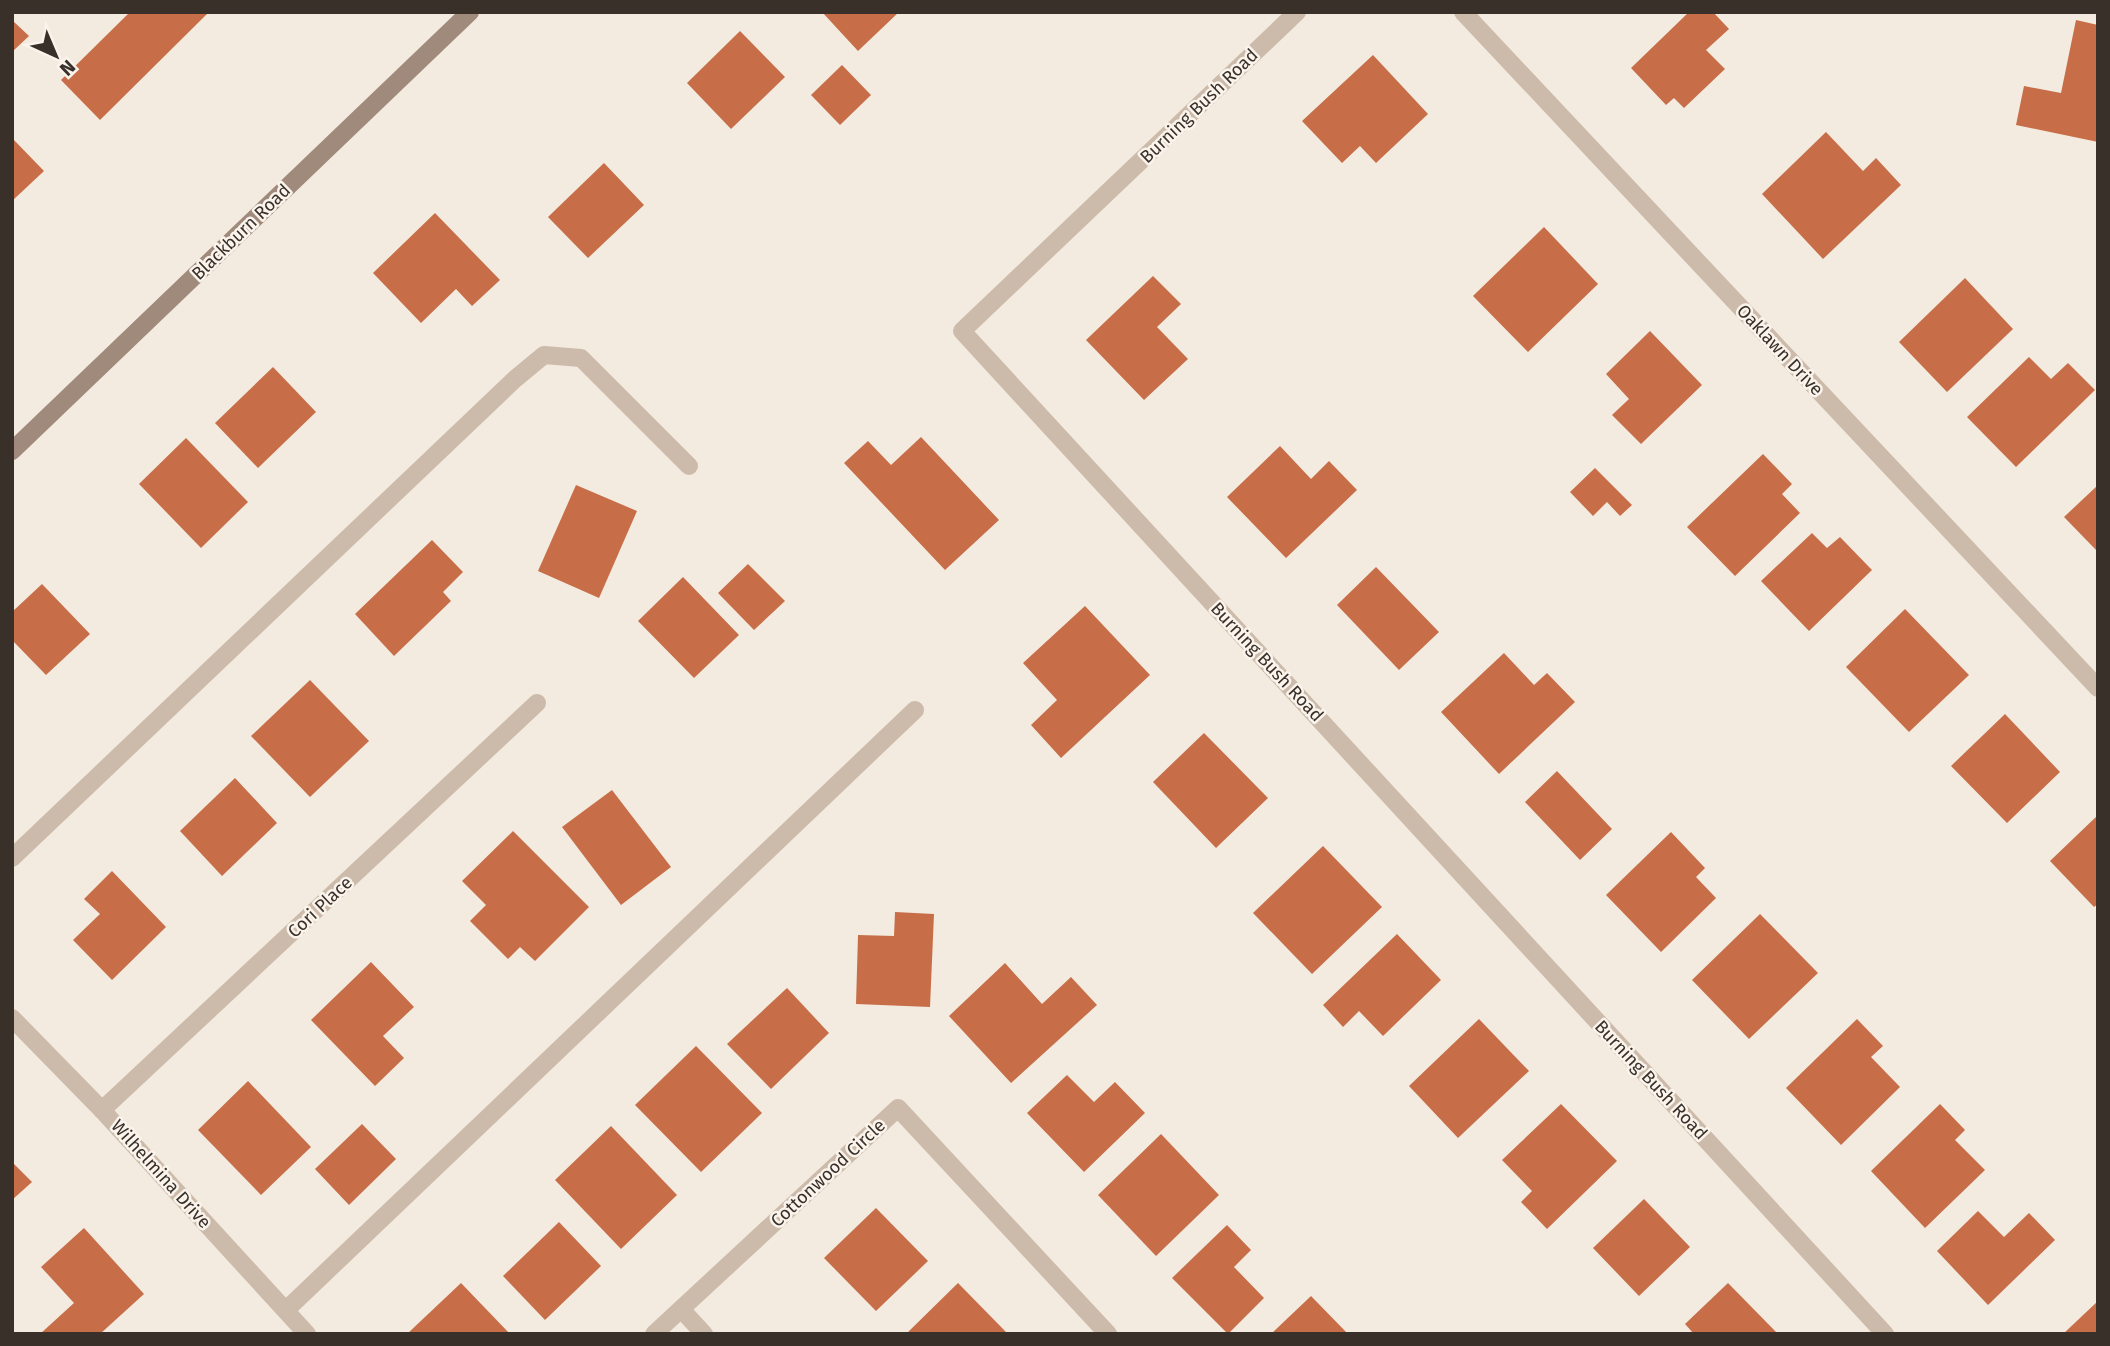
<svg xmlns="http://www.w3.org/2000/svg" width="2110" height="1346" viewBox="0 0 2110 1346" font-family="'Fira Sans',sans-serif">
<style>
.building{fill:#c76e49}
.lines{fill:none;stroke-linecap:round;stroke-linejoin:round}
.service{stroke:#cba;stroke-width:18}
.minor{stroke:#cba;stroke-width:18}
.secondary{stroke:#a08a7c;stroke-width:18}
.labels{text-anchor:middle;stroke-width:5;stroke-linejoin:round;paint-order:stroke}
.street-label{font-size:18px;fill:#39302a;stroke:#faf4ec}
</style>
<rect width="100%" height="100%" fill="#f3ebdf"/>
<g class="building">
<polygon points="130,12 209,12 100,120 61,80"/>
<polygon points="822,12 899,12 858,51"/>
<polygon points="1689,12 1713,12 1729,29 1706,50 1725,69 1684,108 1674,98 1666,105 1631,68"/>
<polygon points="12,20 29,36 12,52"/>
<polygon points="2076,20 2098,25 2098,142 2016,125 2024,86 2061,93"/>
<polygon points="740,31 785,77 731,129 687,83"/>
<polygon points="1373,55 1428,114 1376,163 1360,146 1342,163 1302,121"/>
<polygon points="842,65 871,95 840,125 811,95"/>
<polygon points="1826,132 1863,171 1876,158 1901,185 1823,259 1762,194"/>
<polygon points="12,138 44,171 12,201"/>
<polygon points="604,163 644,205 588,258 548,217"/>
<polygon points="435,213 500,280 472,306 456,289 421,323 373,273"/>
<polygon points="1544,227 1598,284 1528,352 1473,296"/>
<polygon points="1153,276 1181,304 1157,327 1188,359 1144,400 1086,340"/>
<polygon points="1965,278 2013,329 1947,392 1899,342"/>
<polygon points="1650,331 1702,385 1641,444 1612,415 1629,399 1606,374"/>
<polygon points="2029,357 2051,379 2068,363 2095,390 2016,467 1967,417"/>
<polygon points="273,367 316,412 258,468 215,423"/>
<polygon points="921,437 999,520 945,570 844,463 868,441 891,465"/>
<polygon points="186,438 248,502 201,548 139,484"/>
<polygon points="1280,446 1311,479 1329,461 1357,490 1286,558 1227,497"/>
<polygon points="1763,454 1792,484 1782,494 1800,513 1735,576 1687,527"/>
<polygon points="1595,468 1632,505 1620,516 1607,502 1593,516 1570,492"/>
<polygon points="576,485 637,511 599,598 538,571"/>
<polygon points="2098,485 2098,552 2064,517"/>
<polygon points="1812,533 1827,548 1840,537 1872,570 1809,631 1761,581"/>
<polygon points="432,540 463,572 443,592 451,601 394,656 355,614"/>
<polygon points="748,564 785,601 754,630 718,593"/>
<polygon points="1376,567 1439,632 1399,670 1337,605"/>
<polygon points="683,577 739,635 694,678 638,621"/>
<polygon points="42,584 90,634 46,675 12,640 12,612"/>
<polygon points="1085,606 1150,675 1061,758 1031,725 1057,700 1023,663"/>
<polygon points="1905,609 1969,675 1909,732 1846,667"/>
<polygon points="1504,653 1534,685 1547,673 1575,702 1499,774 1441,712"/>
<polygon points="310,680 369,741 310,797 251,736"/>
<polygon points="2005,714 2060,772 2007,823 1951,766"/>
<polygon points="1204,733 1268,798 1216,848 1153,782"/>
<polygon points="1557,771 1612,829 1580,860 1525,802"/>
<polygon points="235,778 277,823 222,876 180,831"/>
<polygon points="612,790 671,867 621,905 562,827"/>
<polygon points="2098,815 2098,904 2094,907 2050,861"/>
<polygon points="513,831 589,907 535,961 520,947 508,959 470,921 486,905 462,881"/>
<polygon points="1671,832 1705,868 1696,877 1716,898 1661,952 1606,895"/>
<polygon points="1323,846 1382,907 1312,974 1253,913"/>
<polygon points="112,871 166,927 112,980 73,940 100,914 84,899"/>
<polygon points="895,912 934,914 930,1007 856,1004 858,935 894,936"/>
<polygon points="1760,914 1818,973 1749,1039 1692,980"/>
<polygon points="1397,934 1441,980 1383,1036 1359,1011 1343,1027 1323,1005"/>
<polygon points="371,962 414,1007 383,1036 404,1058 375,1086 311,1020"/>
<polygon points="1005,963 1042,1004 1071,977 1097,1005 1011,1083 949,1016"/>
<polygon points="787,988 829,1033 771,1089 727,1044"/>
<polygon points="1479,1019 1529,1071 1458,1138 1409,1086"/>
<polygon points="1857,1019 1883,1046 1871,1057 1900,1087 1841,1145 1786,1088"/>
<polygon points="696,1046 762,1113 701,1172 635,1105"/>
<polygon points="1067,1075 1094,1102 1115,1082 1145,1113 1084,1172 1027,1113"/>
<polygon points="248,1081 311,1147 261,1195 198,1130"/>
<polygon points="1561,1104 1617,1161 1547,1229 1521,1202 1532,1191 1502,1160"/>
<polygon points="1940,1104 1965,1130 1955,1140 1985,1170 1925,1228 1871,1171"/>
<polygon points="362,1124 396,1159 349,1205 315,1169"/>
<polygon points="611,1126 677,1195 621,1249 555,1180"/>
<polygon points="1161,1134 1219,1195 1156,1256 1098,1195"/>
<polygon points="12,1162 32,1182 12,1200"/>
<polygon points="1644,1199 1690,1247 1639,1296 1593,1248"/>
<polygon points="876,1208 928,1261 876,1311 824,1258"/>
<polygon points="1978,1211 2004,1237 2029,1213 2055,1240 1988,1305 1937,1251"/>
<polygon points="559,1222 601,1266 545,1320 503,1276"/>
<polygon points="1227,1225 1251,1250 1234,1267 1264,1298 1228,1334 1172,1278"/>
<polygon points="84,1228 144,1294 100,1334 40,1334 74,1303 41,1267"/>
<polygon points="461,1283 510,1334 407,1334"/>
<polygon points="958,1283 1006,1332 906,1334"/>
<polygon points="1728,1283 1778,1334 1694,1334 1685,1324"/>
<polygon points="1311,1296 1348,1334 1271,1334"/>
<polygon points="2098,1301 2098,1334 2063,1334"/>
</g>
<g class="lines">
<g class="service">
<polyline points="12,858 515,379 544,355 581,358 689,466"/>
<polyline points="681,1309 704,1334"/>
<polyline points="286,1310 915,710"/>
</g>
<g class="minor">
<polyline points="1297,12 962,331 1885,1334"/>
<polyline points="1463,12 2098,688"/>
<polyline points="12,1018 102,1110 307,1334"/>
<polyline points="102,1110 537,703"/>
<polyline points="654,1334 898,1108 1108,1334"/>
</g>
<polyline class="secondary" points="12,451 470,12"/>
</g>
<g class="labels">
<g class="street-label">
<text transform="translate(1199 106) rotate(-44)" y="6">Burning Bush Road</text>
<text transform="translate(241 232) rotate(-44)" y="6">Blackburn Road</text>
<text transform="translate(1780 350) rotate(47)" y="6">Oaklawn Drive</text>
<text transform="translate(1267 662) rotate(47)" y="6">Burning Bush Road</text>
<text transform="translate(320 907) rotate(-43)" y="6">Cori Place</text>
<text transform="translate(1651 1080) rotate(47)" y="6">Burning Bush Road</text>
<text transform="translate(828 1173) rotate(-43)" y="6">Cottonwood Circle</text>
<text transform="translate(161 1174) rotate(48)" y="6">Wilhelmina Drive</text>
</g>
</g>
<rect width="2110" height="1346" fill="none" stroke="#39302a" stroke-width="28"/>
<g transform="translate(56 56) rotate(136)" stroke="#faf4ec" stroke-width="5" paint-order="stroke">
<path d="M0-5L12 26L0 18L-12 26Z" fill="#39302a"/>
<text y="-10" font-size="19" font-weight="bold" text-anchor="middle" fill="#39302a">N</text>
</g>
</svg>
